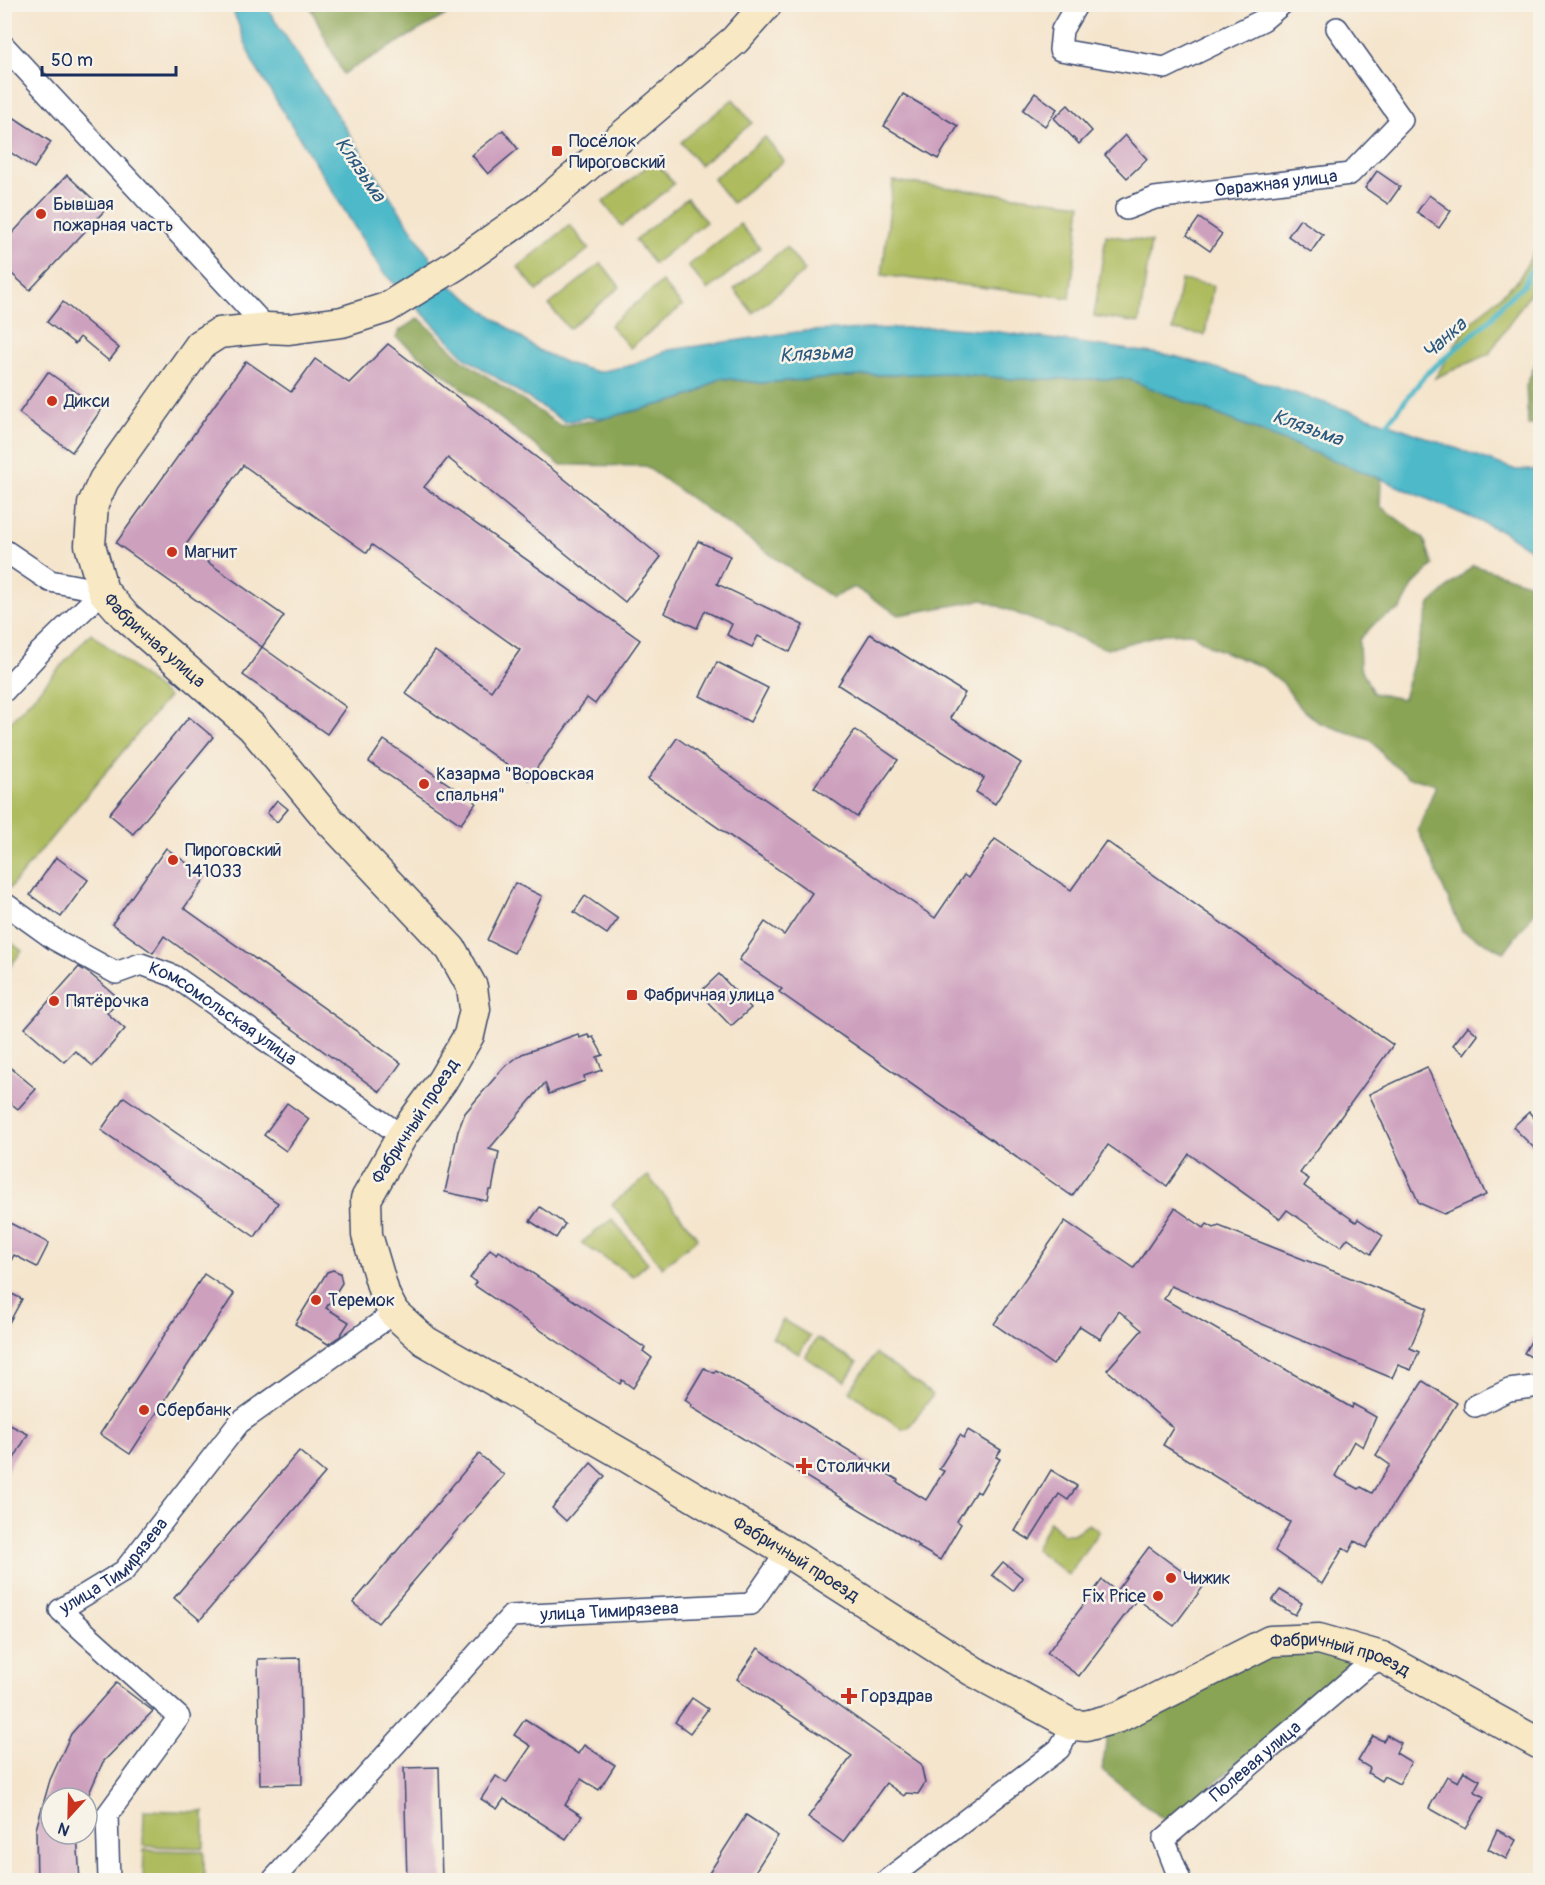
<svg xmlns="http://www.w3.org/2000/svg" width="1545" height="1885" viewBox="0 0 1545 1885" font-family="Pangolin,sans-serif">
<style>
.green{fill:#aebc5e;stroke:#64765e;stroke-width:1.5}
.forest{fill:#8aa455;stroke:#526a5a;stroke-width:1.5}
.water{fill:#4db9c9;stroke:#347494;stroke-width:1.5}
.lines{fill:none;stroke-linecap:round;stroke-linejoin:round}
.stream{stroke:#4db9c9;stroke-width:5}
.building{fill:#cda0be}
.street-casing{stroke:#3c4a6f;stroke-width:24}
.secondary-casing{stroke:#3c4a6f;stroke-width:33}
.street{stroke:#fff;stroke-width:21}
.secondary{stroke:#f8e8c3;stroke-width:30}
.poi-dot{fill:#c8321e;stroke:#f7f3e8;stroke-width:2}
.labels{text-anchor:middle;stroke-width:5;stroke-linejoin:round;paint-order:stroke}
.poi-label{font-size:18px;fill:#1b2f5e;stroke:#f7f3e8;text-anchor:start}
.street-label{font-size:18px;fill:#1b2f5e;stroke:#f7f3e8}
.water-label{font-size:20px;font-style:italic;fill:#2a587e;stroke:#f7f3e8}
</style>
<rect width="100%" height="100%" fill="#f7f3e8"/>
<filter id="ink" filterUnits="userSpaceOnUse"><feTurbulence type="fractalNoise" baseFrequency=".0167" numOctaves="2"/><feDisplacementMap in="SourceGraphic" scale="12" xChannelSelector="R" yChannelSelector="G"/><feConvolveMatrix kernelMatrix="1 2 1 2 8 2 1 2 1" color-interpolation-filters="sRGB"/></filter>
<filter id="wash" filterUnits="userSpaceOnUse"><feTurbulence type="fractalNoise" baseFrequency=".008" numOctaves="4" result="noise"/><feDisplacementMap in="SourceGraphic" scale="24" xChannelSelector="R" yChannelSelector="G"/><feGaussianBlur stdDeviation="1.35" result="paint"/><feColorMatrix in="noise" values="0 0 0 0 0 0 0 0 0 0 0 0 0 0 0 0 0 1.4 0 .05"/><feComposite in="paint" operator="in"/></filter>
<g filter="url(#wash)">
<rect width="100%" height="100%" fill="#f5e5cd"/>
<g class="green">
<polygon points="733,99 752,123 700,165 681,142"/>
<polygon points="765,137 784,161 732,203 713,179"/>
<polygon points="655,160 674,184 622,226 603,202"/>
<polygon points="893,181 1081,204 1070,298 882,275"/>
<polygon points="687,198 706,222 654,264 635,240"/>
<polygon points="740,224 760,248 708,290 688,266"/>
<polygon points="570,225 589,249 537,291 518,267"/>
<polygon points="1106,235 1151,242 1139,323 1094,316"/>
<polygon points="1540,240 1540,278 1489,354 1435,378 1466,327 1519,279"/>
<polygon points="786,247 805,271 753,313 734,289"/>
<polygon points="601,263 620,287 569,329 549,305"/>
<polygon points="1181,280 1213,285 1205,335 1173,330"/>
<polygon points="662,282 682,306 630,348 610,325"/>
<polygon points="91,633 168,697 10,888 4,884 5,728"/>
<polygon points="5,938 22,951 5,973"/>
<polygon points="648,1176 698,1238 662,1267 612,1204"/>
<polygon points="612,1219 648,1263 633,1276 581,1243"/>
<polygon points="783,1320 810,1336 799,1354 772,1338"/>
<polygon points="817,1338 857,1363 845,1382 805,1357"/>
<polygon points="876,1354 933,1395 908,1428 902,1429 849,1391"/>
<polygon points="1050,1521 1063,1534 1073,1534 1089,1524 1099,1531 1068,1575 1035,1549"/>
<polygon points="144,1810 204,1812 204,1848 143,1846"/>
<polygon points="144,1850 204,1851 204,1880 143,1880"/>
</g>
<g class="forest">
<polygon points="309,5 463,5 343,74"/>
<polygon points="419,318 464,361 561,426 606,418 674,401 695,394 720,378 761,383 874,375 950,373 1013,379 1128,379 1381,479 1380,506 1424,539 1433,565 1414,584 1401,609 1377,621 1359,640 1360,666 1373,693 1403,699 1430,604 1473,565 1540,587 1540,905 1504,952 1462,931 1418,830 1436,785 1409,777 1388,761 1372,741 1318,722 1298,705 1283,683 1262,667 1212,647 1191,633 1163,634 1107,649 983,600 899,615 854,587 832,598 645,466 560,465 396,337 400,330"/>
<polygon points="1540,353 1540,425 1528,425 1526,386"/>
<polygon points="1275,1648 1361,1657 1168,1823 1102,1770 1107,1736"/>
</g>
<polygon class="water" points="231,5 265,5 446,282 538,350 569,364 598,372 628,366 669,350 804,331 938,327 992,331 1174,356 1226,371 1378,420 1516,470 1540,470 1540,570 1538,554 1502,531 1381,479 1128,379 1013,379 950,373 874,375 761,383 720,378 695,394 674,401 606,418 588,417 565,422 466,358 382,271 253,63"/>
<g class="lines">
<polyline class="stream" points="1383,429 1426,374 1492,318 1504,302 1523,286 1540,253"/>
</g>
<g id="blocks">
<g class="building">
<polygon points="1035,93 1057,109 1045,126 1023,110"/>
<polygon points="903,94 958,126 938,159 884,126"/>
<polygon points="1068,105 1092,131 1079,144 1054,118"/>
<polygon points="4,111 51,142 34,168 4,148"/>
<polygon points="503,130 518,149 488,174 472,155"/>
<polygon points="1125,135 1147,159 1127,178 1105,155"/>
<polygon points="1377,171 1400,187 1388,204 1365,188"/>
<polygon points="67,175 105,210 30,290 4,267 4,242"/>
<polygon points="1429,195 1451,211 1439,228 1417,212"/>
<polygon points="1199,218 1222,234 1210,251 1187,235"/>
<polygon points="1300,219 1323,235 1311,252 1288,236"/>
<polygon points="63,302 119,348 109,361 80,337 75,344 47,322"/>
<polygon points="388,344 557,473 661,557 625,602 448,458 424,487 640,640 595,704 587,698 528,780 405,693 435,651 491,691 520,650 372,545 367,553 243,465 185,546 284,616 262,647 116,543 246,361 291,392 315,359 349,383"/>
<polygon points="48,372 101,410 72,452 19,413"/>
<polygon points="698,541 730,556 717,584 803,625 790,652 758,636 752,647 727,635 732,624 705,611 697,628 664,613"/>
<polygon points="870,634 965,693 950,718 1021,763 995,804 976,792 984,778 838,685"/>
<polygon points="262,647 346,707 327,734 243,675"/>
<polygon points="717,662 768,688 750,722 700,696"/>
<polygon points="189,717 213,737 133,834 109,814"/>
<polygon points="855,730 898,760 857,817 814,787"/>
<polygon points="677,738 935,918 964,875 968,878 995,839 1071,890 1106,841 1393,1045 1300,1173 1309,1179 1304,1186 1356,1222 1358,1219 1383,1236 1371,1254 1348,1238 1341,1247 1287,1210 1280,1219 1189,1154 1167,1186 1108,1145 1072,1196 779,992 782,989 739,960 765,922 784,935 812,893 648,779"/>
<polygon points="384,740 476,803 461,824 369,762"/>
<polygon points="277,800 288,809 277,822 267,813"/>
<polygon points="166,848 206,877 184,908 401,1063 380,1092 164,936 153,953 112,924"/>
<polygon points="56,857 88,880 61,917 30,895"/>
<polygon points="515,883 542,896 514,953 487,940"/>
<polygon points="585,896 618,919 607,934 574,912"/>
<polygon points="79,967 89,973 120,999 107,1013 125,1029 93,1066 75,1051 64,1062 25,1028"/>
<polygon points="719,974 751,1008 731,1026 699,993"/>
<polygon points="1468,1026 1478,1035 1464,1054 1453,1045"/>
<polygon points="578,1034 579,1038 588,1035 590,1038 593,1037 603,1055 597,1057 602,1070 584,1076 585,1081 549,1094 545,1083 489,1149 499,1152 492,1190 489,1190 487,1201 445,1192 458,1131 465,1113 504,1067 522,1054"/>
<polygon points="1427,1067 1486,1195 1444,1214 1419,1203 1369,1094"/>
<polygon points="11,1068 36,1089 18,1109 4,1098 4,1075"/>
<polygon points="124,1097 278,1203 255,1237 101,1130"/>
<polygon points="287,1103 309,1119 286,1151 264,1135"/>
<polygon points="1529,1112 1540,1125 1540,1154 1513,1127"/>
<polygon points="540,1207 565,1224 556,1238 530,1221"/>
<polygon points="1175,1208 1204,1228 1207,1224 1214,1228 1219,1226 1427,1308 1410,1348 1419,1352 1411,1370 1398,1365 1392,1378 1171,1286 1164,1299 1352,1408 1353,1404 1376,1417 1363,1447 1354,1441 1335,1476 1359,1489 1361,1487 1372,1493 1390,1465 1376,1455 1423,1381 1457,1403 1366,1548 1355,1541 1349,1552 1343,1548 1322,1584 1275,1551 1290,1522 1163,1445 1173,1428 1107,1370 1142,1330 1119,1311 1100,1339 1080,1326 1053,1365 994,1324 1065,1221 1134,1268"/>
<polygon points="4,1220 49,1243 37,1267 14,1255 4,1274"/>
<polygon points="490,1249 497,1254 499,1251 645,1348 643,1351 652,1358 633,1388 622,1380 620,1384 474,1285 476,1282 470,1278"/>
<polygon points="333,1270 340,1273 342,1283 326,1308 349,1322 340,1336 328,1344 295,1324 327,1272"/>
<polygon points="204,1274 234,1294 130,1454 100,1434"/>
<polygon points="4,1290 22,1299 4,1332"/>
<polygon points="1540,1326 1540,1362 1524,1353"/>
<polygon points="704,1368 714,1373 716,1370 898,1480 897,1482 926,1500 944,1471 939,1469 960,1435 964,1438 968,1430 1001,1450 996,1457 1000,1459 980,1493 976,1491 957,1521 961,1524 940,1560 918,1547 920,1546 691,1407 692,1405 685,1400"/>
<polygon points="4,1422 28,1434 4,1476"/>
<polygon points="299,1451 325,1473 200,1620 174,1598"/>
<polygon points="479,1454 504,1475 378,1623 353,1603"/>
<polygon points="591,1463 605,1476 566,1521 552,1508"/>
<polygon points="1051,1470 1077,1486 1068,1500 1059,1494 1030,1540 1015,1531"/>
<polygon points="1149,1547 1203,1587 1174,1626 1137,1599 1079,1676 1047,1653 1102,1580 1116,1591"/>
<polygon points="1003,1562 1023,1578 1013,1591 992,1575"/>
<polygon points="1280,1590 1302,1603 1295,1615 1272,1601"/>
<polygon points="758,1648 921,1764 925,1783 918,1794 906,1793 904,1796 886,1783 843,1842 808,1817 852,1756 737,1679"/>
<polygon points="300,1658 302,1784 260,1785 258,1659"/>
<polygon points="116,1683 153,1711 103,1762 87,1798 51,1798 51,1834 77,1834 80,1881 37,1881 36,1829 50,1780 71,1734"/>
<polygon points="692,1698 708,1709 690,1733 675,1722"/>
<polygon points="525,1719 578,1754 584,1745 615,1765 599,1790 581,1779 565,1805 582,1816 566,1839 504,1799 497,1809 481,1799 496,1776 506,1783 531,1746 514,1735"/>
<polygon points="1387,1735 1401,1743 1396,1753 1411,1762 1399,1784 1384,1776 1381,1781 1368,1773 1370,1768 1358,1761 1373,1736 1383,1741"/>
<polygon points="439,1767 442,1881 407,1881 404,1768"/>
<polygon points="1464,1771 1480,1780 1474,1791 1484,1797 1466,1829 1429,1808 1447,1776 1458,1782"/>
<polygon points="746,1815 778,1836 749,1881 704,1881"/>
<polygon points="1497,1830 1516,1840 1506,1859 1488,1849"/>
</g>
</g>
</g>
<g filter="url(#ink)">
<use href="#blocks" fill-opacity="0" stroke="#3c4a6f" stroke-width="1.5"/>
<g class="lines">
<g class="street-casing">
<g id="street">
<polyline points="1077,4 1062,30 1060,50 1165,68 1263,20 1282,4"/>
<polyline points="4,46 267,328"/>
<path id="s1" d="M1126,209L1155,198L1350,174L1402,120L1337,28"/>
<polyline points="4,550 50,581 103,591"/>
<polyline points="4,691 41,651 103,591"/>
<path id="s2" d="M4,903L54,939L116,973L141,964L174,976L402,1136"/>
<polyline points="1475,1406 1509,1390 1540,1386"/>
<path id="s3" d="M109,1880L107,1815L179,1717L60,1610L124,1571L239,1423L394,1313"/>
<path id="s4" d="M273,1880L511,1616L751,1604L787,1552"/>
<polyline points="887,1880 1059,1749 1073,1725"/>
<path id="s5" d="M1180,1880L1164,1839L1362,1670L1382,1657"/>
</g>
</g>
<g class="secondary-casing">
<g id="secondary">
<path id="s6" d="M767,4L735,40L539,207L456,265L386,308L342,322L289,329L267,328L219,333L200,345L104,480L93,504L90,545L103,591L124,615L252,727L328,819L451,949L472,987L475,1009L469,1035L442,1081L402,1136L366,1199L367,1235L385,1296L394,1313L425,1341L622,1454L787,1552L973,1671L1073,1725L1086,1726L1119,1717L1270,1641L1319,1639L1382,1657L1540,1744"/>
</g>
</g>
<use href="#street" class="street"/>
<use href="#secondary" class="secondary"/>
</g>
</g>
<g class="poi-dot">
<rect x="551" y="145" width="12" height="12" rx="3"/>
<circle cx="41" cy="214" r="6"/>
<circle cx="52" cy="401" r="6"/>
<circle cx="172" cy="552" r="6"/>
<circle cx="424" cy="784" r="6"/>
<circle cx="173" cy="860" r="6"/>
<rect x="626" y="989" width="12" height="12" rx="3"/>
<circle cx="54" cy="1001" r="6"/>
<circle cx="316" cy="1300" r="6"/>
<circle cx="144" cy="1410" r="6"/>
<path d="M801 1457h6v6h6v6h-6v6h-6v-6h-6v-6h6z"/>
<circle cx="1171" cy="1578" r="6"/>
<circle cx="1158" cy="1596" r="6"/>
<path d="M846 1687h6v6h6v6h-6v6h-6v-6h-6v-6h6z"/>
</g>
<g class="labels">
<g class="poi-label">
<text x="569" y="147">Посёлок<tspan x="569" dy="21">Пироговский</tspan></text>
<text x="53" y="210">Бывшая<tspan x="53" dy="21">пожарная часть</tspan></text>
<text x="64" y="407">Дикси</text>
<text x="184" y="558">Магнит</text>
<text x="436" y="780">Казарма "Воровская<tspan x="436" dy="21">спальня"</tspan></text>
<text x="185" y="856">Пироговский<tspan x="185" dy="21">141033</tspan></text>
<text x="644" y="1001">Фабричная улица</text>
<text x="66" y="1007">Пятёрочка</text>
<text x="328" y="1306">Теремок</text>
<text x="156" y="1416">Сбербанк</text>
<text x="816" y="1472">Столички</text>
<text x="1183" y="1584">Чижик</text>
<text x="1146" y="1602" text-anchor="end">Fix Price</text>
<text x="861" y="1702">Горздрав</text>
</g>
<g class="street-label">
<text dy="6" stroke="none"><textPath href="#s1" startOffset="153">Овражная улица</textPath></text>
<text dy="6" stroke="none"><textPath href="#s6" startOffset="1034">Фабричная улица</textPath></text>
<text dy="6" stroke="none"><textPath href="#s2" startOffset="255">Комсомольская улица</textPath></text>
<text transform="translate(415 1121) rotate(-57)" y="6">Фабричный проезд</text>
<text dy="6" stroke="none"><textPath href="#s6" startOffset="2340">Фабричный проезд</textPath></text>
<text dy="6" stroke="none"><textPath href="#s3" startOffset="417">улица Тимирязева</textPath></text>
<text dy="6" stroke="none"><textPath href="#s4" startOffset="454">улица Тимирязева</textPath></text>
<text dy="6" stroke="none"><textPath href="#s6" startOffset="2952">Фабричный проезд</textPath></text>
<text dy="6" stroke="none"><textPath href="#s5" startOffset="164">Полевая улица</textPath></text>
</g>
<g class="water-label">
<text transform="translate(361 169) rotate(56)" y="7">Клязьма</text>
<text transform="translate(1444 338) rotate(-42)" y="7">Чанка</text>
<text transform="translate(816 353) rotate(-3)" y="7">Клязьма</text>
<text transform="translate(1308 427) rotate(20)" y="7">Клязьма</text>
</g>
</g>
<rect width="1545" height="1885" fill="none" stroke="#f7f3e8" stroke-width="24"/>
<g transform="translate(69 1816) rotate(202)"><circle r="28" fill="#f7f3e8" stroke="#9fa5b1" stroke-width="1.5"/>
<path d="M0-4.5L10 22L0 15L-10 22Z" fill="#c8321e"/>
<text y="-9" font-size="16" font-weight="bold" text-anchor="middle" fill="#1b2f5e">N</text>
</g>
<path d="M42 66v9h134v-9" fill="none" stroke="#1b2f5e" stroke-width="3"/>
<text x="51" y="66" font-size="18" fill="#1b2f5e" stroke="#f7f3e8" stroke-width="4.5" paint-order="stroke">50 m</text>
</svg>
